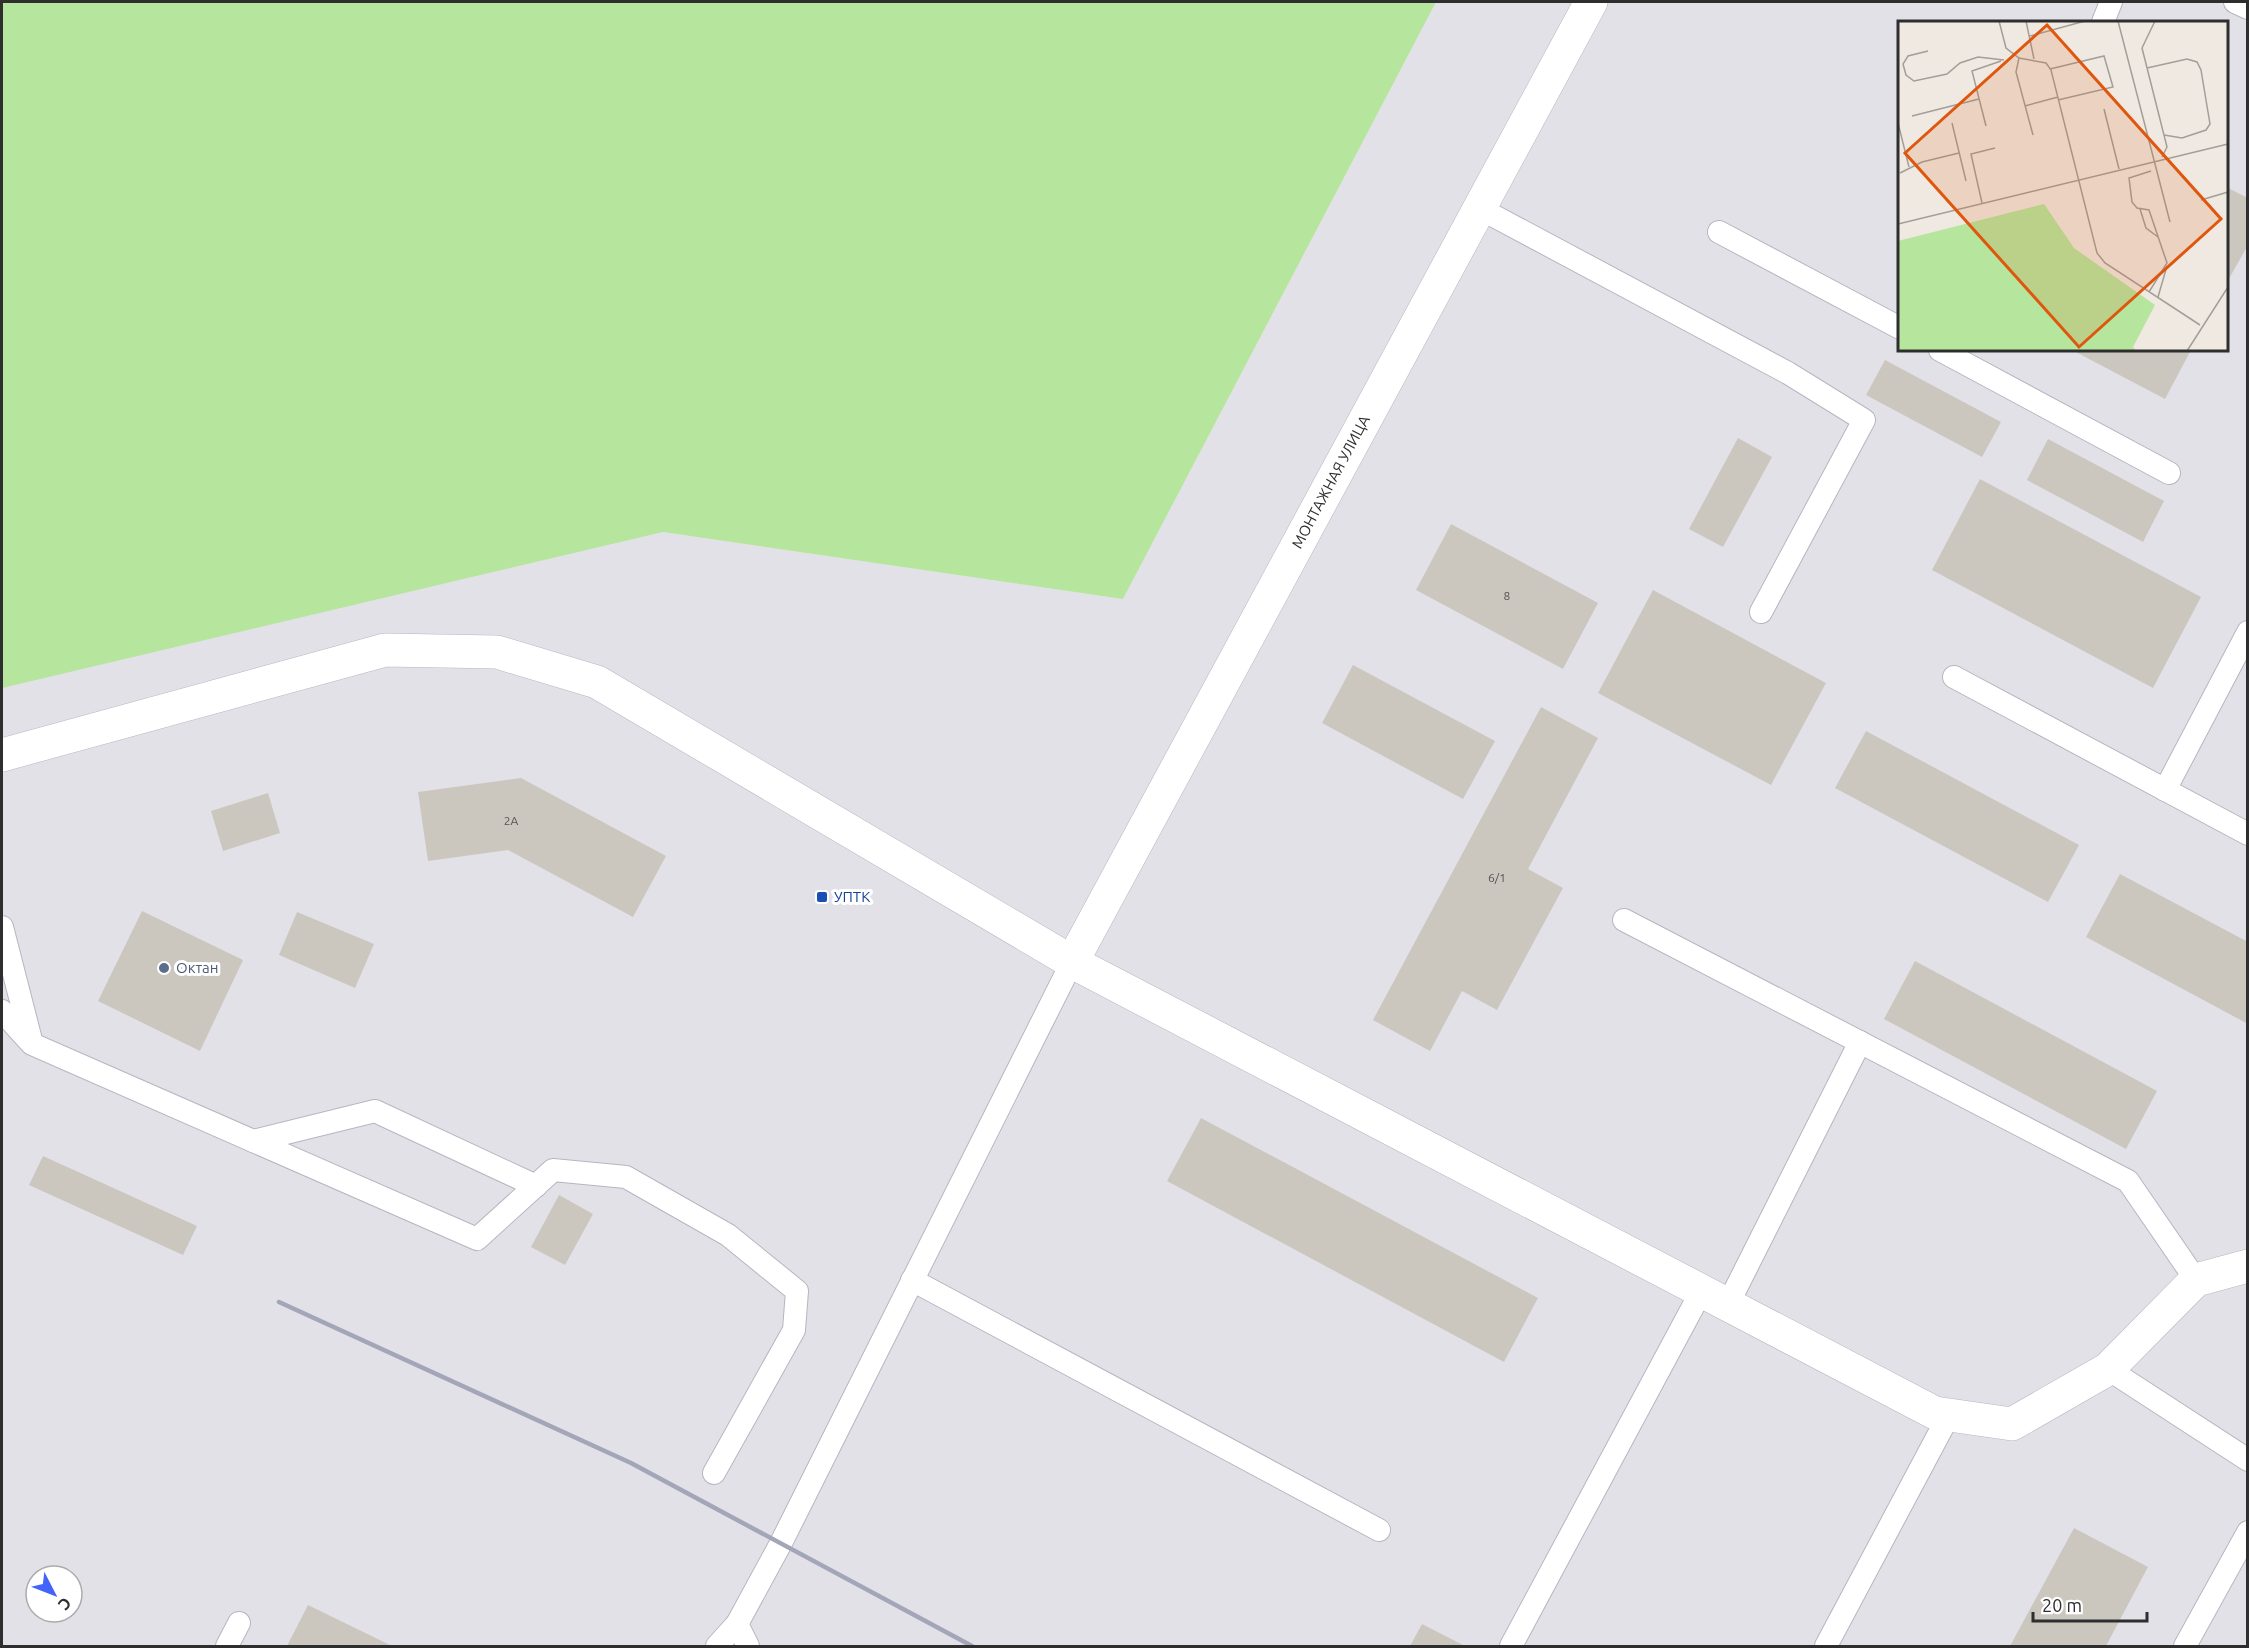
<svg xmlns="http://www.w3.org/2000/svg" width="2249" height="1648" viewBox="0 0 2249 1648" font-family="Ubuntu,sans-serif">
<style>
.industrial{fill:#e3e1e8;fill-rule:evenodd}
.green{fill:#b6e59e}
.building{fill:#cbc7bf}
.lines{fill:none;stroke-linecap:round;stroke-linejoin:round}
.lane-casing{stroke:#b4b7c1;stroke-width:24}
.street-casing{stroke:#b4b7c1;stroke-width:34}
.lane{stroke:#fff;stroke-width:22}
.street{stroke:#fff;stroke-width:33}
.rail{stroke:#a3a6b8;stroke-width:4.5}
.transit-dot{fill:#1a4fb4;stroke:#fff;stroke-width:2}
.service-dot{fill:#5c6f8a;stroke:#fff;stroke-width:2}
.labels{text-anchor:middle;stroke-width:6;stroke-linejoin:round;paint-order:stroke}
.number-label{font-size:12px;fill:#555452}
.street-label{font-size:15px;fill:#2e2e2e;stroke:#fff}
.transit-label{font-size:15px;fill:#164399;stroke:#fff;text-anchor:start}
.service-label{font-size:15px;fill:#4e5e75;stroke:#fff;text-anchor:start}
.inset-road{fill:none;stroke:#a29e99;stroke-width:1.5}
.view{fill:#df570e;fill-opacity:0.15;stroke:#df570e;stroke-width:3}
.inset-edge{fill:none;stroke:#2e2e2e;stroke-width:3}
</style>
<rect width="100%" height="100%" fill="#efe9e1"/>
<path class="industrial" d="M1436,2H2247V1646H2V683L663,532L1123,599ZM1900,22H2226V350H1900ZM36,1576H72V1612H36Z"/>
<polygon class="green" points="2,2 1436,2 1123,599 663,532 2,688"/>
<g class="building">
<polygon points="2226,187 2248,198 2248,245 2226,284"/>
<polygon points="2072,350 2191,350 2165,399"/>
<polygon points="1885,360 2001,422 1982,457 1866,395"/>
<polygon points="1738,438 1772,457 1723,547 1689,529"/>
<polygon points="2048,439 2164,501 2143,542 2027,480"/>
<polygon points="1980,479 2201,597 2153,688 1932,570"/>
<polygon points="1451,524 1598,603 1563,669 1416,590"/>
<polygon points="1653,590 1826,683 1771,785 1598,693"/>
<polygon points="1353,665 1495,741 1463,799 1322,723"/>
<polygon points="1541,707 1598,738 1528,869 1563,888 1497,1010 1462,991 1430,1051 1373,1020"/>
<polygon points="1866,731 2079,845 2048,902 1835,788"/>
<polygon points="521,778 666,856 633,917 508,850 428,861 418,792"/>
<polygon points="268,793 280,833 223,851 211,811"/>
<polygon points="2120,874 2248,942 2248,1024 2086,937"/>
<polygon points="142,911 243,960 200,1051 98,1001"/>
<polygon points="297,912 374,944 355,988 279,955"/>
<polygon points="1915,961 2157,1091 2126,1149 1884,1019"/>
<polygon points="1201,1118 1538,1298 1504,1362 1167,1181"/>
<polygon points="43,1156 197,1226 183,1255 29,1185"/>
<polygon points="559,1195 593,1214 565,1265 531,1247"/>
<polygon points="2074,1528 2148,1567 2106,1646 2010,1646"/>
<polygon points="308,1605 392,1646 287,1646"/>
<polygon points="1422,1624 1465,1646 1410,1646"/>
</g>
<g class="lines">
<g class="lane-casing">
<g id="lane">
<polyline points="2235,2 2248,8"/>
<polyline points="2103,22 2111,2"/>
<polyline points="1479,208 1788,373 1864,420 1761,612"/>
<polyline points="1719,232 1900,328"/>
<polyline points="1940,350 2169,473"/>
<polyline points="1954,677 2248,834"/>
<polyline points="2165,790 2248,632"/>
<polyline points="1624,920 2128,1181 2196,1280"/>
<polyline points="2,927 32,1044 477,1239 553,1170 626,1177 728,1235 797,1291 794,1330 714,1473"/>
<polyline points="2,1011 29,1041"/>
<polyline points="253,1141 375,1111 536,1186"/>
<polyline points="912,1280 1379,1530"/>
<polyline points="1728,1304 1860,1042"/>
<polyline points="2108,1369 2248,1460"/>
<polyline points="737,1624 748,1646"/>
<polyline points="227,1646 239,1623"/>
<polyline points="717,1646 737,1624 781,1543 1072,962"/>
<polyline points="1511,1646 1702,1290"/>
<polyline points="1826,1646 1949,1415"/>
<polyline points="2185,1646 2248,1532"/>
</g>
</g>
<g class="street-casing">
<g id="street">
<polyline points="2,755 385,650 497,652 597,682 1072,962 1935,1413 2012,1424 2108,1369 2196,1280 2248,1266"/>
<polyline points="1072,962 1591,2"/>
</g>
</g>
<use href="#lane" class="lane"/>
<use href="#street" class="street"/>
<polyline class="rail" points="279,1302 631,1463 972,1646"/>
</g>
<rect class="transit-dot" x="816" y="891" width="12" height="12" rx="3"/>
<circle class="service-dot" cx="164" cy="968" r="6"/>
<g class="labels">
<g class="number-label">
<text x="1507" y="600">8</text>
<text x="511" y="825">2А</text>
<text x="1497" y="882">6/1</text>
</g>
<g class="street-label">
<text transform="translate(1331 482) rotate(-62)" y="5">МОНТАЖНАЯ УЛИЦА</text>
</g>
<g class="transit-label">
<text x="834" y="902">УПТК</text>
</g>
<g class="service-label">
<text x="176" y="973">Октан</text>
</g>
</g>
<g transform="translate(1898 21)">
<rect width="330" height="330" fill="#efe9e1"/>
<path d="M146,183L176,227L257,284L235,326L238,330H0V220Z" fill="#b6e59e"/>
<path class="inset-road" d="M101,0L108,27L121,37L148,42L153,49L199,232L207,242L302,304M128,0L136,38M220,0L272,201M257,0L244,27L269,126L264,136M132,15L187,0M30,30L10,35L5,43L8,54L16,60L49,53L62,42L80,36L106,39M121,37L118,51L135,114M249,47L289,38L299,41L303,49L312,103L308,109L284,117L266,114M152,48L206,35L215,66L160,79M127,85L160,76M206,88L221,148M14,95L81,78M0,102L11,146M54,102L68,160M88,105L74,50L103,40M2,152L24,141L61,132M303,179L330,171M84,182L73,133L97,127M242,188L248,207L260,216M0,203L330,123M251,271L269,242L251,189L239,187L234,181L231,157L253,150M260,276L269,245M289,330L330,266"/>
<path class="view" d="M149,4L323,198L181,326L7,132Z"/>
<rect width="330" height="330" class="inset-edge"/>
</g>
<rect width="2249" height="1648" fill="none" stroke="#2e2e2e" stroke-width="6"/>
<g transform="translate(54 1594) rotate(132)"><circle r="28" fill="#ffffff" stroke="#ababab" stroke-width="1.5"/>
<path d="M0-4.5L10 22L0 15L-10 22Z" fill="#4264fb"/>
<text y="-9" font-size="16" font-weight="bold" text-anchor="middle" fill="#2e2e2e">С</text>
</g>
<path d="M2033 1612v9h114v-9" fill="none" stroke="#2e2e2e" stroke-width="3"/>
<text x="2042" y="1612" font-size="18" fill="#2e2e2e" stroke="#ffffff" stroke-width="4.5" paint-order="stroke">20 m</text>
</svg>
